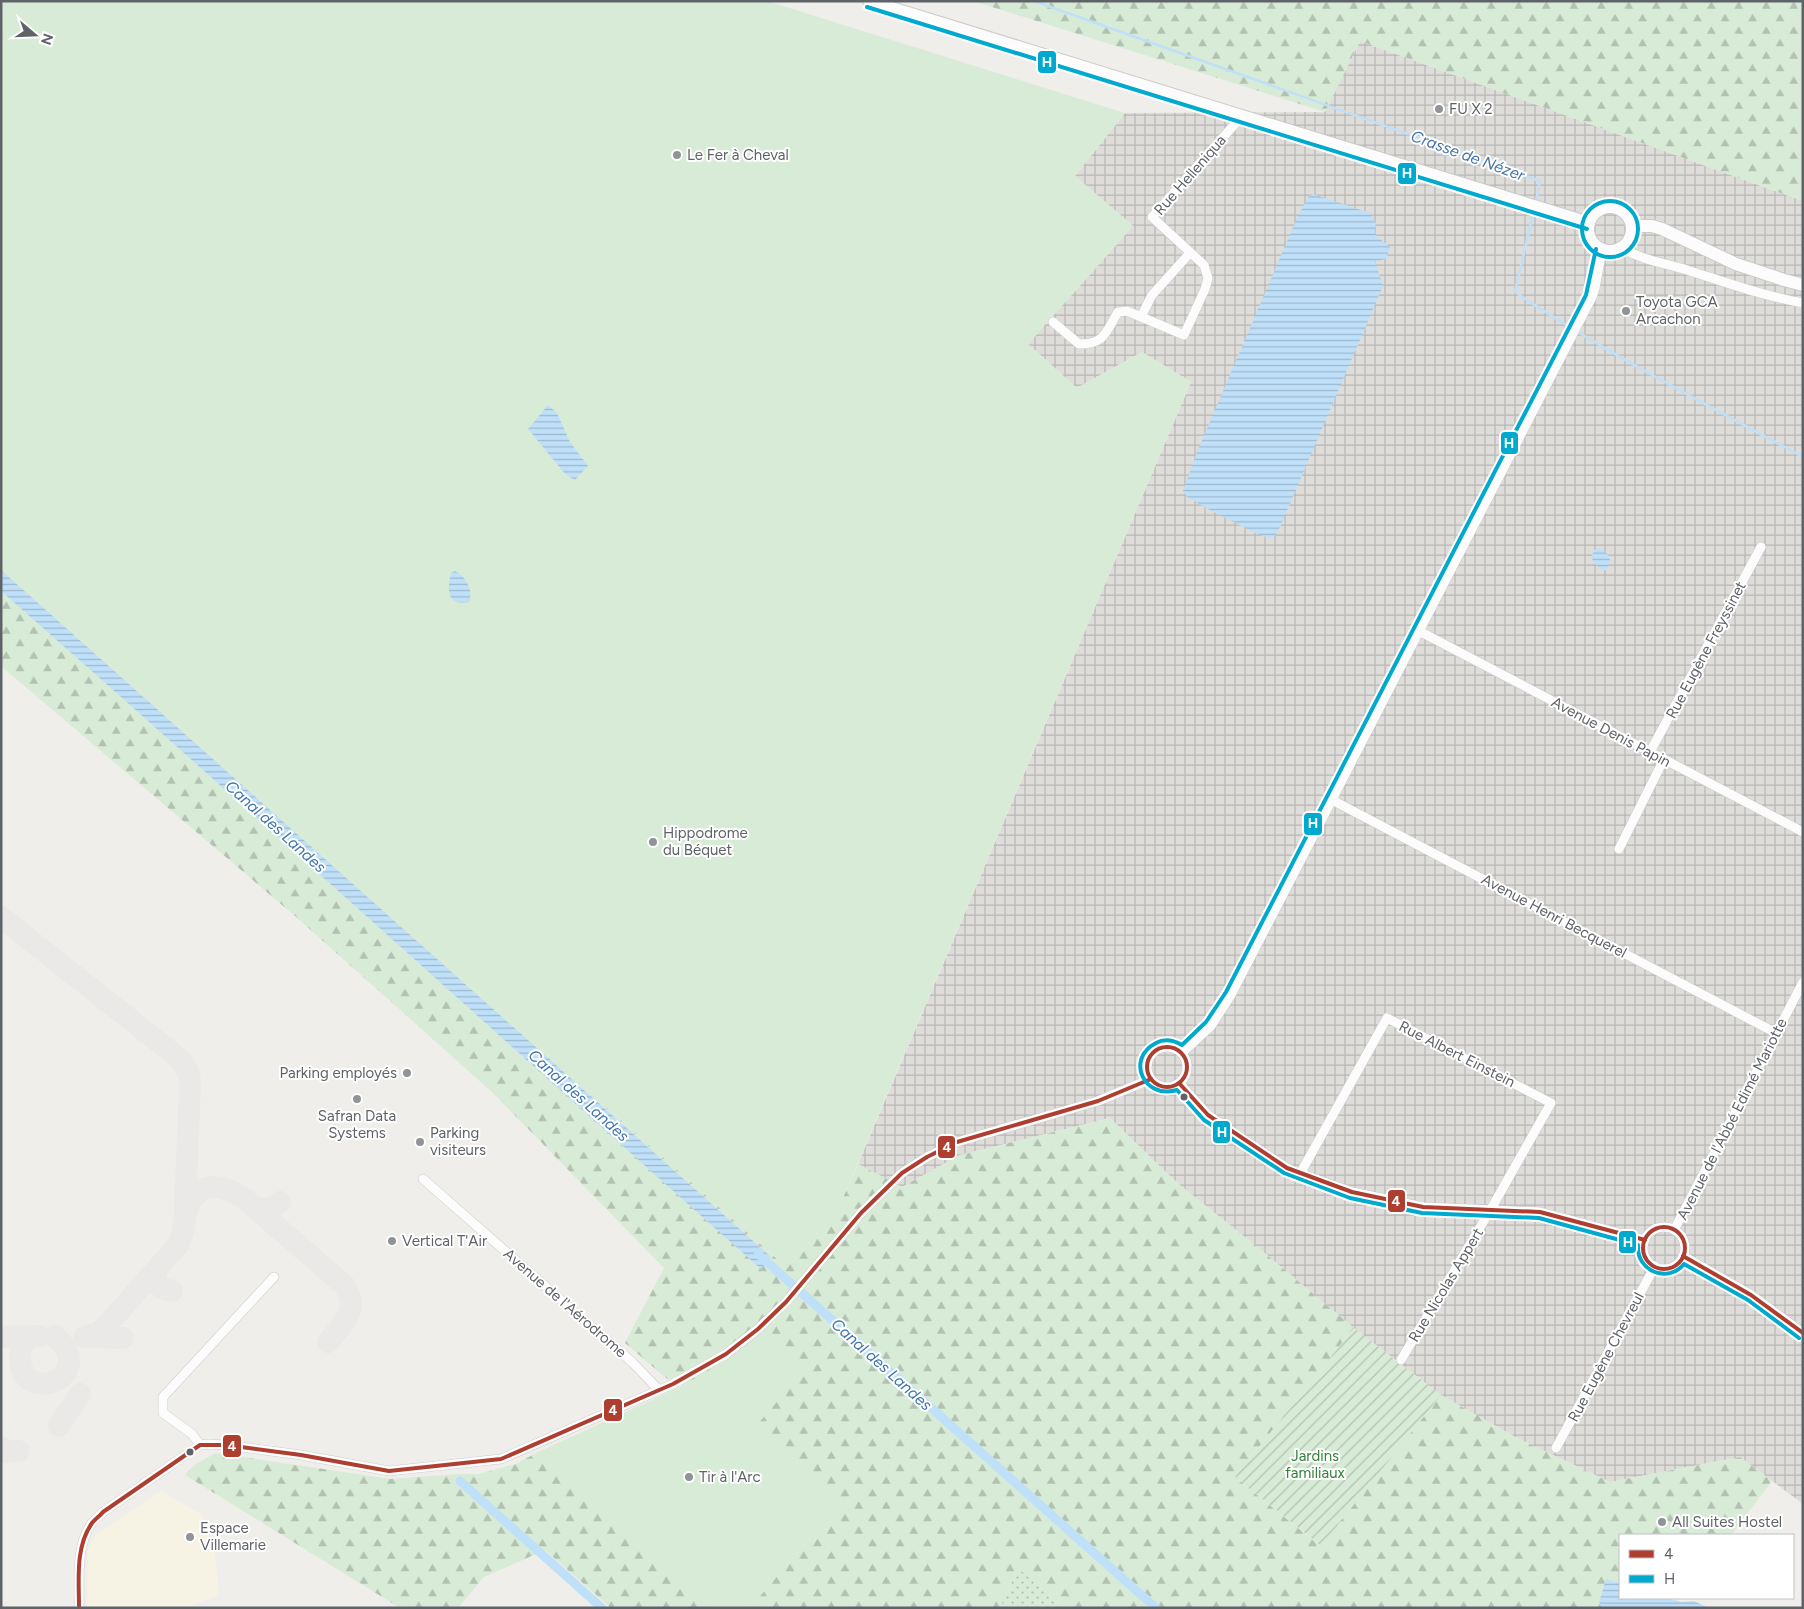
<svg xmlns="http://www.w3.org/2000/svg" width="1804" height="1609" viewBox="0 0 1804 1609" font-family="Figtree,sans-serif">
<style>
.commercial{fill:#f7f3e4}
.industrial{fill:url(#industrial-grid)}
.grass{fill:#d8ebd6}
.forest{fill:url(#forest-firs)}
.park{fill:url(#park-dots)}
.garden{fill:url(#garden-furrows)}
.water{fill:url(#water-rules)}
.lines{fill:none;stroke-linecap:round;stroke-linejoin:round}
.stream{stroke:#bfe0f9;stroke-width:2.5}
.canal{stroke:#bfe0f9;stroke-width:9}
.taxiway{stroke:#eae9e7;stroke-width:22}
.minor-casing{stroke:#cbcccc;stroke-width:10}
.secondary-casing{stroke:#cacacb;stroke-width:14}
.minor{stroke:#fdfcfc;stroke-width:9}
.secondary{stroke:#fdfcfc;stroke-width:12}
.bus-1-casing{stroke:#fff;stroke-width:8}
.bus-2-casing{stroke:#fff;stroke-width:8}
.bus-1{stroke:#ae3e2f;stroke-width:4}
.bus-2{stroke:#00a9ce;stroke-width:4}
.poi-dot{fill:#919496;stroke:#fff;stroke-width:2}
.bus-dot{fill:#5f6368;stroke:#fff;stroke-width:2}
.labels{text-anchor:middle;stroke-width:4;stroke-linejoin:round;paint-order:stroke}
.poi-label{font-size:15px;fill:#5f6368;stroke:#fff;text-anchor:start}
.street-label{font-size:15px;fill:#5f6368;stroke:#fff}
.park-label{font-size:15px;fill:#348238;stroke:#fff}
.water-label{font-size:16px;font-style:italic;fill:#4174aa;stroke:#fff}
.line-badge{stroke:#fff;stroke-width:2}
.badge-label{font-size:14px;text-anchor:middle;font-weight:bold;fill:#fff}
</style>
<defs>
<pattern id="industrial-grid" width="8" height="8" patternUnits="userSpaceOnUse" patternTransform="scale(1.25)"><rect width="8" height="8" fill="#dfddda"/><path d="M0 4h8M4 0v8" fill="none" stroke="#b8b7b5"/></pattern>
<pattern id="forest-firs" width="22" height="20" patternUnits="userSpaceOnUse" patternTransform="scale(1.25)"><rect width="22" height="20" fill="#d8ebd6"/><path d="M5 1l3.5 6h-7zM16 11l3.5 6h-7z" fill="#b2c2b1"/></pattern>
<pattern id="park-dots" width="8" height="8" patternUnits="userSpaceOnUse" patternTransform="scale(1.25)"><rect width="8" height="8" fill="#d8ebd6"/><path d="M2 2h.1M6 6h.1" fill="none" stroke="#b2c2b1" stroke-width="1.8" stroke-linecap="round"/></pattern>
<pattern id="garden-furrows" width="10" height="10" patternUnits="userSpaceOnUse" patternTransform="scale(1.25)"><rect width="10" height="10" fill="#d8ebd6"/><path d="M-1 1l2-2M0 10L10 0M9 11l2-2" fill="none" stroke="#b2c2b1"/></pattern>
<pattern id="water-rules" width="6" height="5" patternUnits="userSpaceOnUse" patternTransform="scale(1.25)"><rect width="6" height="5" fill="#bfe0f9"/><path d="M0 2.5h6" fill="none" stroke="#9eb9cd"/></pattern>
</defs>
<rect width="100%" height="100%" fill="#efeeea"/>
<polygon class="commercial" points="161,1491 202,1515 215,1554 219,1595 184,1608 87,1608 88,1548 96,1535"/>
<polygon class="industrial" points="1360,41 1803,201 1803,1504 1740,1457 1610,1482 1517,1438 1441,1395 1354,1328 1261,1250 1176,1182 1110,1118 960,1155 902,1187 858,1164 1191,382 1142,352 1077,388 1028,344 1133,226 1075,176 1125,113 1325,112"/>
<g class="grass">
<polygon points="1,1 767,1 1125,113 1075,176 1133,226 1028,344 1077,388 1142,352 1191,382 839,1207 787,1268 1,567"/>
<polygon points="762,1332 805,1370 757,1425 841,1502 750,1608 712,1608 536,1453 682,1386 728,1359"/>
</g>
<g class="forest">
<polygon points="973,1 1803,1 1803,201 1360,41 1325,112"/>
<polygon points="1,567 787,1268 839,1207 858,1164 902,1187 960,1155 1110,1118 1176,1182 1261,1250 1354,1328 1235,1477 1320,1546 1441,1395 1517,1438 1610,1482 1740,1457 1772,1481 1731,1535 1620,1535 1620,1583 1606,1579 1599,1602 1602,1608 1064,1608 1018,1568 1000,1608 750,1608 841,1502 757,1425 804,1370 762,1332 728,1359 682,1386 666,1378 625,1343 664,1268 492,1092 295,916 1,666"/>
<polygon points="216,1453 391,1479 458,1474 478,1474 516,1464 536,1453 712,1608 611,1608 545,1550 484,1577 458,1608 400,1608 185,1475 194,1465"/>
</g>
<polygon class="park" points="1018,1568 1064,1608 1000,1608"/>
<polygon class="garden" points="1354,1328 1441,1395 1321,1546 1235,1477"/>
<g class="water">
<path d="M1313,194L1370,213L1376,224C1371,237 1382,239 1390,247L1386,259L1375,261L1383,286L1280,527L1275,536L1269,538L1255,533L1208,509L1187,497L1183,491L1197,452L1297,218L1308,197Z"/>
<polygon points="548,405 557,413 570,442 588,466 575,480 566,475 528,429"/>
<path d="M1598,548C1611,553 1612,560 1606,571C1597,567 1588,562 1594,550Z"/>
<path d="M1,570L771,1257L761,1269C507,1044 256,815 1,591Z"/>
<path d="M455,571C465,575 474,591 469,602C446,607 447,588 451,573Z"/>
<polygon points="1606,1579 1620,1583 1620,1598 1668,1598 1681,1602 1694,1601 1709,1608 1602,1608 1599,1602"/>
</g>
<g class="lines">
<g class="stream">
<polyline points="1034,1 1540,181 1536,201"/>
<path d="M1534,209L1515,292C1607,354 1706,404 1803,457"/>
</g>
<g class="canal">
<polyline points="758,1254 1156,1608"/>
<polyline points="460,1481 602,1608"/>
</g>
<g class="taxiway">
<polyline points="1,917 180,1059 188,1072 190,1081 185,1213"/>
<path d="M255,1207C266,1211 271,1209 280,1202"/>
<polyline points="159,1266 156,1272 156,1283 163,1289 172,1291"/>
<polyline points="1,1337 39,1336"/>
<path d="M30,1337C23,1344 19,1350 20,1360C23,1400 80,1384 67,1351C64,1345 59,1341 55,1336"/>
<path d="M84,1337L98,1333L107,1325L178,1245C185,1233 183,1222 187,1210C197,1179 224,1184 245,1199L344,1285C361,1309 343,1324 328,1342"/>
<polyline points="86,1337 123,1338"/>
<polyline points="59,1426 80,1394"/>
<polyline points="1,1447 7,1452 19,1451"/>
</g>
<g class="minor-casing">
<g id="minor">
<path d="M1621,248C1642,260 1664,263 1687,270C1725,282 1763,296 1803,303"/>
<polyline points="1141,317 1152,295 1190,253"/>
<path d="M1053,322L1079,344C1105,344 1106,332 1118,312L1127,311L1184,335L1205,289L1208,278L1204,265L1152,217L1242,116"/>
<polyline points="1419,631 1803,832"/>
<polyline points="1650,752 1761,547"/>
<polyline points="1332,800 1776,1033"/>
<polyline points="1619,849 1664,759"/>
<circle cx="1167" cy="1067" r="20"/>
<polyline points="1182,1053 1211,1026 1231,995 1592,297 1595,288 1602,250"/>
<polyline points="1179,1083 1208,1115 1242,1139 1287,1168 1300,1174 1352,1192 1423,1207 1540,1212 1645,1240"/>
<polyline points="1300,1174 1387,1018 1551,1103 1491,1209 1401,1360"/>
<polyline points="423,1179 633,1363 659,1390"/>
<circle cx="1664" cy="1248" r="21"/>
<polyline points="1674,1230 1803,982"/>
<polyline points="1683,1256 1751,1295 1803,1333"/>
<polyline points="200,1445 192,1434 163,1413 163,1397 274,1277"/>
<polyline points="1556,1448 1655,1266"/>
<path d="M79,1608C80,1581 75,1546 92,1523C95,1519 100,1516 103,1512L200,1445L208,1444L226,1445L301,1455L389,1471L501,1459L673,1384L726,1354L758,1329L786,1302L861,1213L902,1173L927,1157L957,1142L1098,1101L1151,1079"/>
</g>
</g>
<g class="secondary-casing">
<g id="secondary">
<polyline points="869,1 1589,223"/>
<circle cx="1610" cy="229" r="22"/>
<polyline points="1632,226 1652,226 1662,229 1736,264 1784,280 1803,285"/>
</g>
</g>
<use href="#minor" class="minor"/>
<use href="#secondary" class="secondary"/>
<g class="bus-1-casing">
<g id="bus-1">
<circle cx="1167" cy="1067" r="20"/>
<polyline points="1179,1083 1208,1115 1287,1168 1352,1192 1423,1207 1540,1212 1645,1240"/>
<circle cx="1664" cy="1248" r="21"/>
<polyline points="1683,1256 1751,1295 1803,1333"/>
<path d="M79,1608C79,1580 75,1547 92,1523C95,1519 100,1516 103,1512L200,1445H226L301,1455L389,1471L501,1459L673,1384L726,1354L758,1329L786,1302L861,1213L902,1173L927,1157L957,1142L1098,1101L1151,1079"/>
</g>
</g>
<g class="bus-2-casing">
<g id="bus-2">
<polyline points="867,7 1587,229"/>
<circle cx="1610" cy="229" r="28"/>
<path d="M1596,249L1586,295L1226,992L1206,1022L1182,1045C1173,1040 1165,1038 1156,1043C1125,1059 1144,1100 1177,1090L1204,1120L1284,1173L1350,1198L1422,1213L1539,1218L1638,1245C1636,1271 1668,1284 1684,1264L1748,1300L1799,1338"/>
</g>
</g>
<use href="#bus-1" class="bus-1"/>
<use href="#bus-2" class="bus-2"/>
</g>
<g class="poi-dot">
<circle cx="1439" cy="109" r="5"/>
<circle cx="677" cy="155" r="5"/>
<circle cx="1626" cy="311" r="5"/>
<circle cx="653" cy="842" r="5"/>
<circle cx="407" cy="1073" r="5"/>
<circle cx="357" cy="1099" r="5"/>
<circle cx="420" cy="1142" r="5"/>
<circle cx="392" cy="1241" r="5"/>
<circle cx="689" cy="1477" r="5"/>
<circle cx="1662" cy="1522" r="5"/>
<circle cx="190" cy="1537" r="5"/>
</g>
<g class="bus-dot">
<circle cx="1184" cy="1097" r="4.5"/>
<circle cx="190" cy="1452" r="4.5"/>
</g>
<g class="labels">
<g class="poi-label">
<text x="1449" y="114">FU X 2</text>
<text x="687" y="160">Le Fer à Cheval</text>
<text x="1636" y="307">Toyota GCA<tspan x="1636" dy="17">Arcachon</tspan></text>
<text x="663" y="838">Hippodrome<tspan x="663" dy="17">du Béquet</tspan></text>
<text x="397" y="1078" text-anchor="end">Parking employés</text>
<text x="357" y="1121" text-anchor="middle">Safran Data<tspan x="357" dy="17">Systems</tspan></text>
<text x="430" y="1138">Parking<tspan x="430" dy="17">visiteurs</tspan></text>
<text x="402" y="1246">Vertical T'Air</text>
<text x="699" y="1482">Tir à l'Arc</text>
<text x="1672" y="1527">All Suites Hostel</text>
<text x="200" y="1533">Espace<tspan x="200" dy="17">Villemarie</tspan></text>
</g>
<g class="street-label">
<text transform="translate(1190 175) rotate(-49)" y="5">Rue Helleniqua</text>
<text transform="translate(1706 650) rotate(-62)" y="5">Rue Eugène Freyssinet</text>
<text transform="translate(1611 732) rotate(28)" y="5">Avenue Denis Papin</text>
<text transform="translate(1554 916) rotate(28)" y="5">Avenue Henri Becquerel</text>
<text transform="translate(1457 1054) rotate(27)" y="5">Rue Albert Einstein</text>
<text transform="translate(1732 1119) rotate(-63)" y="5">Avenue de l'Abbé Edimé Mariotte</text>
<text transform="translate(1446 1285) rotate(-59)" y="5">Rue Nicolas Appert</text>
<text transform="translate(565 1303) rotate(41)" y="5">Avenue de l'Aérodrome</text>
<text transform="translate(1606 1357) rotate(-62)" y="5">Rue Eugène Chevreul</text>
</g>
<g class="park-label">
<text x="1315" y="1461">Jardins<tspan x="1315" dy="17">familiaux</tspan></text>
</g>
<g class="water-label">
<text transform="translate(1468 155) rotate(20)" y="6">Crasse de Nézer</text>
<text transform="translate(276 826) rotate(42)" y="6">Canal des Landes</text>
<text transform="translate(579 1095) rotate(42)" y="6">Canal des Landes</text>
<text transform="translate(882 1364) rotate(42)" y="6">Canal des Landes</text>
</g>
</g>
<g class="line-badge">
<rect x="1037" y="50" width="20" height="24" rx="5" fill="#00a9ce"/>
<rect x="1397" y="162" width="20" height="23" rx="5" fill="#00a9ce"/>
<rect x="1500" y="431" width="19" height="24" rx="5" fill="#00a9ce"/>
<rect x="1303" y="812" width="20" height="24" rx="5" fill="#00a9ce"/>
<rect x="1212" y="1120" width="19" height="24" rx="5" fill="#00a9ce"/>
<rect x="937" y="1135" width="19" height="24" rx="5" fill="#ae3e2f"/>
<rect x="1387" y="1189" width="19" height="24" rx="5" fill="#ae3e2f"/>
<rect x="1618" y="1230" width="19" height="24" rx="5" fill="#00a9ce"/>
<rect x="603" y="1398" width="20" height="24" rx="5" fill="#ae3e2f"/>
<rect x="222" y="1434" width="20" height="24" rx="5" fill="#ae3e2f"/>
</g>
<g class="badge-label">
<text x="1047" y="67">H</text>
<text x="1407" y="178">H</text>
<text x="1509" y="448">H</text>
<text x="1313" y="828">H</text>
<text x="1222" y="1137">H</text>
<text x="947" y="1152">4</text>
<text x="1396" y="1206">4</text>
<text x="1628" y="1247">H</text>
<text x="613" y="1415">4</text>
<text x="232" y="1451">4</text>
</g>
<rect width="1804" height="1609" fill="none" stroke="#5f6368" stroke-width="5"/>
<rect x="1619" y="1534" width="175" height="65" fill="#ffffff" stroke="#bfc1c3"/>
<rect x="1629" y="1550" width="25" height="8" fill="#ae3e2f" stroke="#bfc1c3"/>
<text x="1664" y="1559" font-size="15" fill="#5f6368">4</text>
<rect x="1629" y="1575" width="25" height="8" fill="#00a9ce" stroke="#bfc1c3"/>
<text x="1664" y="1584" font-size="15" fill="#5f6368">H</text>
<g transform="translate(35 35) rotate(109)" stroke="#ffffff" stroke-width="4" paint-order="stroke">
<path d="M0-4L9 19L0 12L-9 19Z" fill="#5f6368"/>
<text y="-8" font-size="14" font-weight="bold" text-anchor="middle" fill="#5f6368">N</text>
</g>
</svg>
